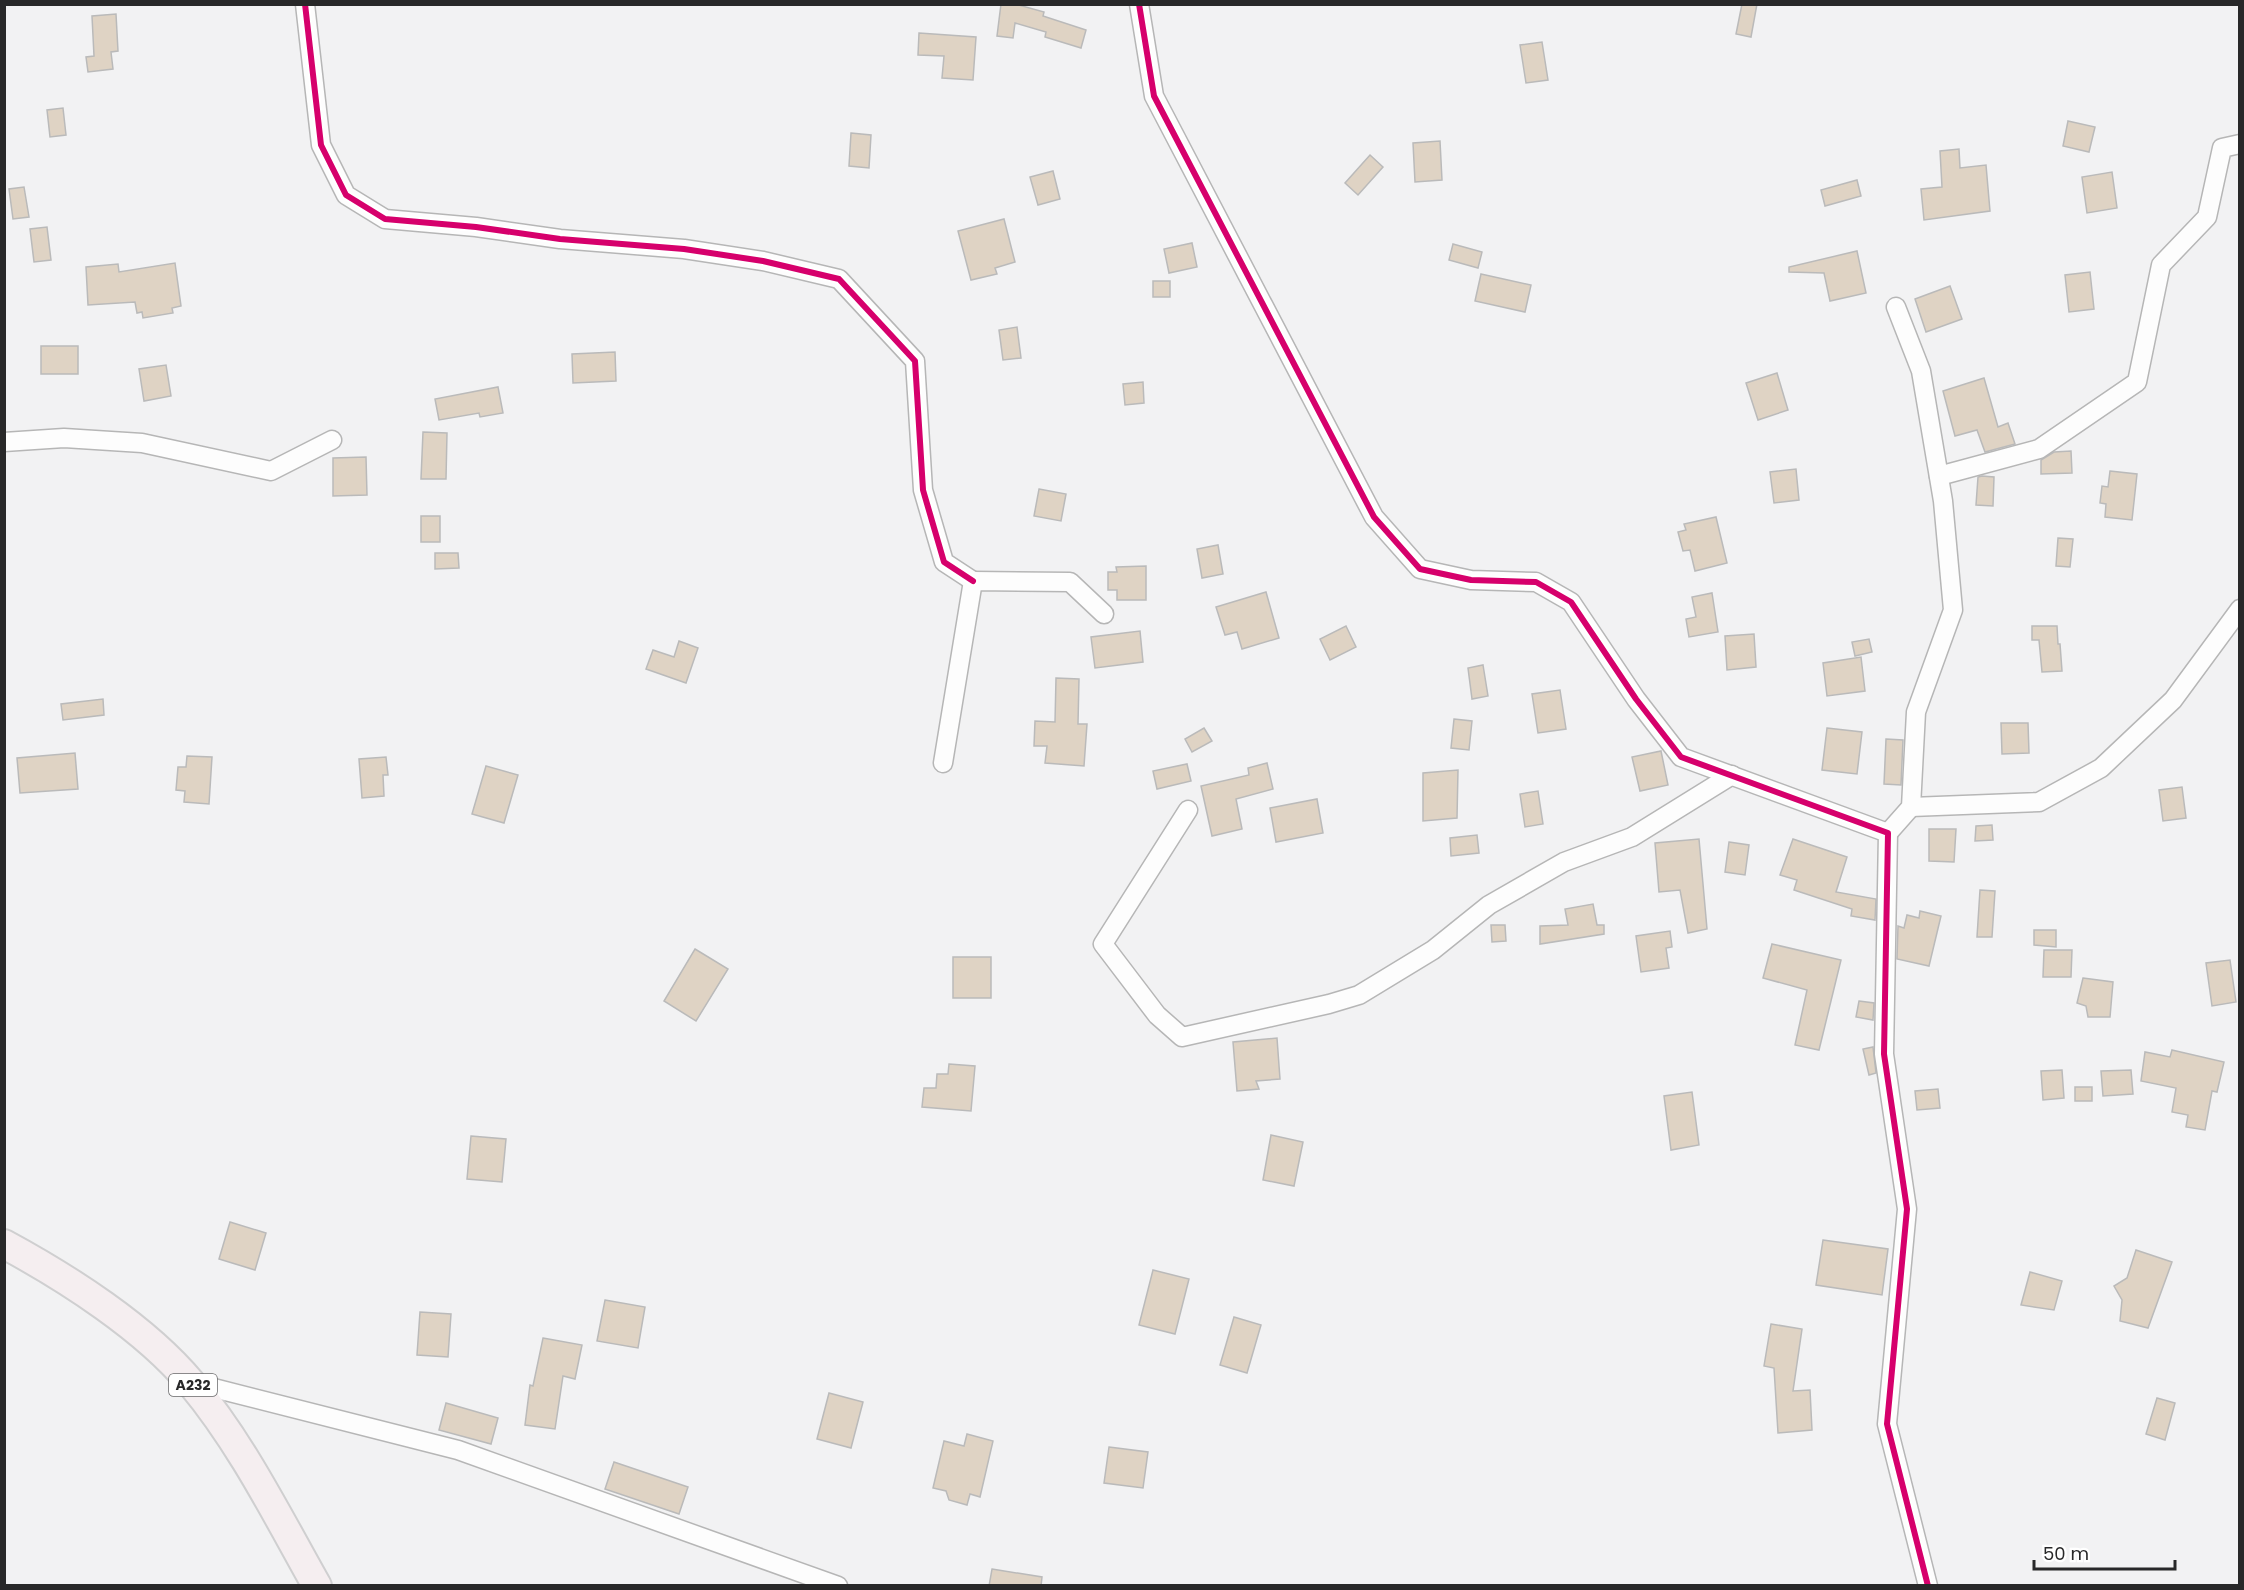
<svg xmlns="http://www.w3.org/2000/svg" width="2244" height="1590" viewBox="0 0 2244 1590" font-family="Poppins,sans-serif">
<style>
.building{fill:#dfd3c4;stroke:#bababa;stroke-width:1.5}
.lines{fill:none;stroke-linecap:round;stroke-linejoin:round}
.street-casing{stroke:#b6b6b6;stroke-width:21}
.primary-casing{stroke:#cfcfd0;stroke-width:32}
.street{stroke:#fdfdfd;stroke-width:18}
.primary{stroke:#f5eef0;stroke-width:28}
.cycleway-casing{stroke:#fff;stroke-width:10}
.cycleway{stroke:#d6006c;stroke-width:6}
.labels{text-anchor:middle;stroke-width:4.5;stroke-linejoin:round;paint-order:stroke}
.shield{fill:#fff;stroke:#686869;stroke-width:1.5}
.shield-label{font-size:14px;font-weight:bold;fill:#282829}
</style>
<rect width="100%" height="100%" fill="#f2f2f3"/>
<g class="building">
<polygon points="1001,4 1015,4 1044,12 1043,16 1086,30 1081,48 1045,37 1046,32 1015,23 1013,38 997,36"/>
<polygon points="1742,4 1757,4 1751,37 1736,34"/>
<polygon points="116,14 118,51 111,52 113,69 88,72 86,57 94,56 92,16"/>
<polygon points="919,33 976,37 973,80 942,78 944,56 918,55"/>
<polygon points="1542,42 1548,80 1526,83 1520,45"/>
<polygon points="63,108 66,135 50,137 47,110"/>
<polygon points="2068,121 2095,127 2089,152 2063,146"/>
<polygon points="851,133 871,135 869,168 849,166"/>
<polygon points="1440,141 1442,180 1415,182 1413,143"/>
<polygon points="1959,149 1960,168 1986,165 1990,211 1924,220 1921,189 1942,187 1940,151"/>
<polygon points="1370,155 1383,167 1358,195 1345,183"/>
<polygon points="1053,171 1060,199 1038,205 1030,177"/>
<polygon points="2112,172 2117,208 2087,213 2082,177"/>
<polygon points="1857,180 1861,196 1825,206 1821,190"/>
<polygon points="24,187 29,217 13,219 9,189"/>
<polygon points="1004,219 1015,262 995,268 997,274 971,280 958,231"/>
<polygon points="47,227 51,260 34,262 30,229"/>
<polygon points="1192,243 1197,267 1169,273 1164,249"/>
<polygon points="1453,244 1482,252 1478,268 1449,260"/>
<polygon points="1857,251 1866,293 1830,301 1824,273 1789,272 1789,267"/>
<polygon points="175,263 181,306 172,308 173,313 143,318 142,312 137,313 135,302 88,305 86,267 118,264 119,272"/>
<polygon points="2090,272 2094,309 2069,312 2065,275"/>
<polygon points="1481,274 1531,285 1525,312 1475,301"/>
<rect x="1153" y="281" width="17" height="16"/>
<polygon points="1950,286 1962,319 1926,332 1915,299"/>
<polygon points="1017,327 1021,358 1003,360 999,330"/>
<rect x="41" y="346" width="37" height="28"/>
<polygon points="615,352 616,381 573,383 572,354"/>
<polygon points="166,365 171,396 144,401 139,369"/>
<polygon points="1777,373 1788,410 1758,420 1746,383"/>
<polygon points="1984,378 1998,427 2008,423 2015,444 1985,452 1977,430 1955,436 1943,391"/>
<polygon points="1143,382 1144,403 1125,405 1123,384"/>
<polygon points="498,387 503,413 480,417 479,413 439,420 435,399"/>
<polygon points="423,432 447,433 446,479 421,479"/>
<polygon points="2071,451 2072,473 2041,474 2041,460 2054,452"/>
<polygon points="366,457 367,495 333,496 333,458"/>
<polygon points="1796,469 1799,500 1774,503 1770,472"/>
<polygon points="2110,471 2137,474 2132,520 2105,517 2106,504 2100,503 2102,486 2108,487"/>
<polygon points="1982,476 1994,477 1993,506 1976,505 1978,477"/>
<polygon points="1039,489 1066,494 1061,521 1034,516"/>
<rect x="421" y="516" width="19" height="26"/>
<polygon points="1716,517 1727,563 1695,571 1690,550 1683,551 1678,532 1686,530 1684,524"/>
<polygon points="2058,538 2073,539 2070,567 2056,566"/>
<polygon points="1218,545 1223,574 1202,578 1197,549"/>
<polygon points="435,553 458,553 459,568 435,569"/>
<polygon points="1146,566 1146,600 1117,600 1117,590 1108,590 1108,572 1117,572 1116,567"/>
<polygon points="1266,592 1279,638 1242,649 1237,632 1225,635 1216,607"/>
<polygon points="1712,593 1718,632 1689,637 1686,619 1696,617 1692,597"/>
<polygon points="1346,626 1356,647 1330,660 1320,639"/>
<polygon points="2032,626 2057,626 2058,644 2060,644 2062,671 2042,672 2039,640 2032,640"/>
<polygon points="1140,631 1143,662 1095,668 1091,637"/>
<polygon points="1754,634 1756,667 1727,670 1725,636"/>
<polygon points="1869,639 1872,652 1855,656 1852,642"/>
<polygon points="679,641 698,648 686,683 646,669 653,650 674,657"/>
<polygon points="1861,657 1865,691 1827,696 1823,663"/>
<polygon points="1483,665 1488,696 1472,699 1468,668"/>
<polygon points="1056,678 1079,679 1078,724 1087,724 1084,766 1045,763 1047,746 1034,746 1035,721 1055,722"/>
<polygon points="1560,690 1566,729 1538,733 1532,694"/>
<polygon points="103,699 104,715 63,720 61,704"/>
<polygon points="1454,719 1472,721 1469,750 1451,748"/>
<polygon points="2001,723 2028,723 2029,753 2002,754"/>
<polygon points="1204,728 1212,741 1192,752 1185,739"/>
<polygon points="1827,728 1862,732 1857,774 1822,770"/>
<polygon points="1886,739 1903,740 1901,785 1884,784"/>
<polygon points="1661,751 1668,785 1640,791 1632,757"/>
<polygon points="75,753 78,789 20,793 17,758"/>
<polygon points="187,756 212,757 209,804 184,802 185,791 176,790 178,767 186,767"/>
<polygon points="386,757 388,775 383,775 384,796 362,798 359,759"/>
<polygon points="1267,763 1273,789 1236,799 1242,829 1212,836 1201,786 1249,775 1248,768"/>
<polygon points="1187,764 1191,781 1157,789 1153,771"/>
<polygon points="486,766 518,775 504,823 472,814"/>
<polygon points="1458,770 1457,818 1423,821 1423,773"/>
<polygon points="2182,787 2186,818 2163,821 2159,790"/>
<polygon points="1538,791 1543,824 1525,827 1520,794"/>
<polygon points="1317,799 1323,833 1276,842 1270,808"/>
<polygon points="1992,825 1993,840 1975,841 1976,826"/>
<polygon points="1929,829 1956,829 1954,862 1929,861"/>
<polygon points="1477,835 1479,853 1451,856 1450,838"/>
<polygon points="1699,839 1707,929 1688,933 1680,890 1659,892 1655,843"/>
<polygon points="1793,839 1847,857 1836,892 1876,899 1875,920 1851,916 1852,909 1794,890 1797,880 1780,875"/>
<polygon points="1729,842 1749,845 1745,875 1725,872"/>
<polygon points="1980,890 1995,891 1992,937 1977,937"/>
<polygon points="1593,904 1597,925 1604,925 1604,934 1540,944 1540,926 1568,925 1565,909"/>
<polygon points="1920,911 1941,916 1929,966 1897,959 1898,926 1904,928 1907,915 1919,918"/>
<polygon points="1491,925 1505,925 1506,941 1492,942"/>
<polygon points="2034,930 2056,930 2056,947 2034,945"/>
<polygon points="1670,931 1672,947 1666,948 1669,968 1641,972 1636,936"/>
<polygon points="1772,944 1841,960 1819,1050 1795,1045 1807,990 1763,978"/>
<polygon points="695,949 728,969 696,1021 664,1001"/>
<polygon points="2044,950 2072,950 2071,977 2043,977"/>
<rect x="953" y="957" width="38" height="41"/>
<polygon points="2230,960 2236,1002 2212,1006 2206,963"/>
<polygon points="2083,978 2113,982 2110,1017 2088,1017 2086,1006 2077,1003"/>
<polygon points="1859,1001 1874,1003 1873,1020 1856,1017"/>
<polygon points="1277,1038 1280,1079 1256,1081 1259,1089 1237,1091 1233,1042"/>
<polygon points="1873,1047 1876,1073 1869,1075 1863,1049"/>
<polygon points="2172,1050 2224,1062 2217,1092 2212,1091 2205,1130 2186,1127 2188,1115 2172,1112 2176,1088 2141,1081 2145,1052 2170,1057"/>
<polygon points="949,1064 975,1066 971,1111 922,1107 924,1088 936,1088 937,1074 948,1074"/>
<polygon points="2062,1070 2064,1098 2043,1100 2041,1071"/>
<polygon points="2131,1070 2133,1094 2103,1096 2101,1071"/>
<rect x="2075" y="1087" width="17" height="14"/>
<polygon points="1938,1089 1940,1108 1917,1110 1915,1091"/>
<polygon points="1692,1092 1699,1145 1671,1150 1664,1096"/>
<polygon points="1271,1135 1303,1142 1294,1186 1263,1180"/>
<polygon points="471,1136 506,1139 502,1182 467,1179"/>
<polygon points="230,1222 266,1233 255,1270 219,1259"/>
<polygon points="1823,1240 1888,1249 1882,1295 1816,1285"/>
<polygon points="2136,1250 2172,1262 2148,1328 2120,1321 2122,1300 2114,1286 2127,1278"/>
<polygon points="1153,1270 1189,1279 1175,1334 1139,1325"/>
<polygon points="2030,1272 2062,1281 2054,1310 2021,1305"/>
<polygon points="605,1300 645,1307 638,1348 597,1341"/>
<polygon points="420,1312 451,1314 448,1357 417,1355"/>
<polygon points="1234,1317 1261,1325 1247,1373 1220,1365"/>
<polygon points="1771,1324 1802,1329 1793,1391 1810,1390 1812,1430 1778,1433 1774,1368 1764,1366"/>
<polygon points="543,1338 582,1345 575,1379 563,1376 555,1429 525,1425 530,1385 533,1386"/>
<polygon points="829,1393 863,1402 851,1448 817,1439"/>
<polygon points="2157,1398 2175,1403 2165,1440 2146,1434"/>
<polygon points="446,1403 498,1418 491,1444 439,1430"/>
<polygon points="967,1434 993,1441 980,1497 970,1494 967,1505 949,1500 946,1491 933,1488 944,1441 964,1446"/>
<polygon points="1109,1447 1148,1452 1143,1488 1104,1483"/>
<polygon points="614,1462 688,1487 679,1514 605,1489"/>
<polygon points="992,1569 1042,1577 1041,1586 989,1586"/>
</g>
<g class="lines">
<g class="street-casing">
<g id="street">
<polyline points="305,4 321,145 346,195 385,219 476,227 560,239 684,249 763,261 839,279 915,361 923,490 944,562 973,581"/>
<polyline points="1139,4 1154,96 1374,517 1420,569 1471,580 1536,582 1571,602 1636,699 1681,757 1888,833 1884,1054 1907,1209 1887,1424 1928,1586"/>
<polyline points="4,442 64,438 142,443 271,471 332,440"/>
<polyline points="1939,476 2039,449 2137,382 2161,265 2207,217 2222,148 2240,144"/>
<polyline points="943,763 973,581 1070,582 1104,614"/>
<polyline points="1911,807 2039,802 2101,768 2173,700 2240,609"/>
<polyline points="1188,810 1103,944 1157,1015 1182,1037 1329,1004 1359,995 1433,950 1489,905 1564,862 1632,837 1732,775"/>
<polyline points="1888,833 1911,807 1916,712 1953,610 1943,501 1921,371 1896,307"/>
<polyline points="190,1382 458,1450 838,1586"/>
</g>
</g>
<g class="primary-casing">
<path id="primary" d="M4,1244C67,1278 145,1328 191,1383C242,1444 278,1517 317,1586"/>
</g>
<use href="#street" class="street"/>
<use href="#primary" class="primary"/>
<g class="cycleway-casing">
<g id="cycleway">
<polyline points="305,4 321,145 346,195 385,219 476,227 560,239 684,249 763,261 839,279 915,361 923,490 944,562 973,581"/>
<polyline points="1139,4 1154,96 1374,517 1420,569 1471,580 1536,582 1571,602 1636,699 1681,757 1888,833 1884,1054 1907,1209 1887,1424 1928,1586"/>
</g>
</g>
<use href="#cycleway" class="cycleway"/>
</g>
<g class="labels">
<rect class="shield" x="169" y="1374" width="48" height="22" rx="4.5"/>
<g class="shield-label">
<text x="193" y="1390">A232</text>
</g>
</g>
<rect width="2244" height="1590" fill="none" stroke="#282829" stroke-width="12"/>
<path d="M2034 1560v9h141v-9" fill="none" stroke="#282829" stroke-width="3"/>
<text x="2043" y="1560" font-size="18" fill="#282829" stroke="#ffffff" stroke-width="4.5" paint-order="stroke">50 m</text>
</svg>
